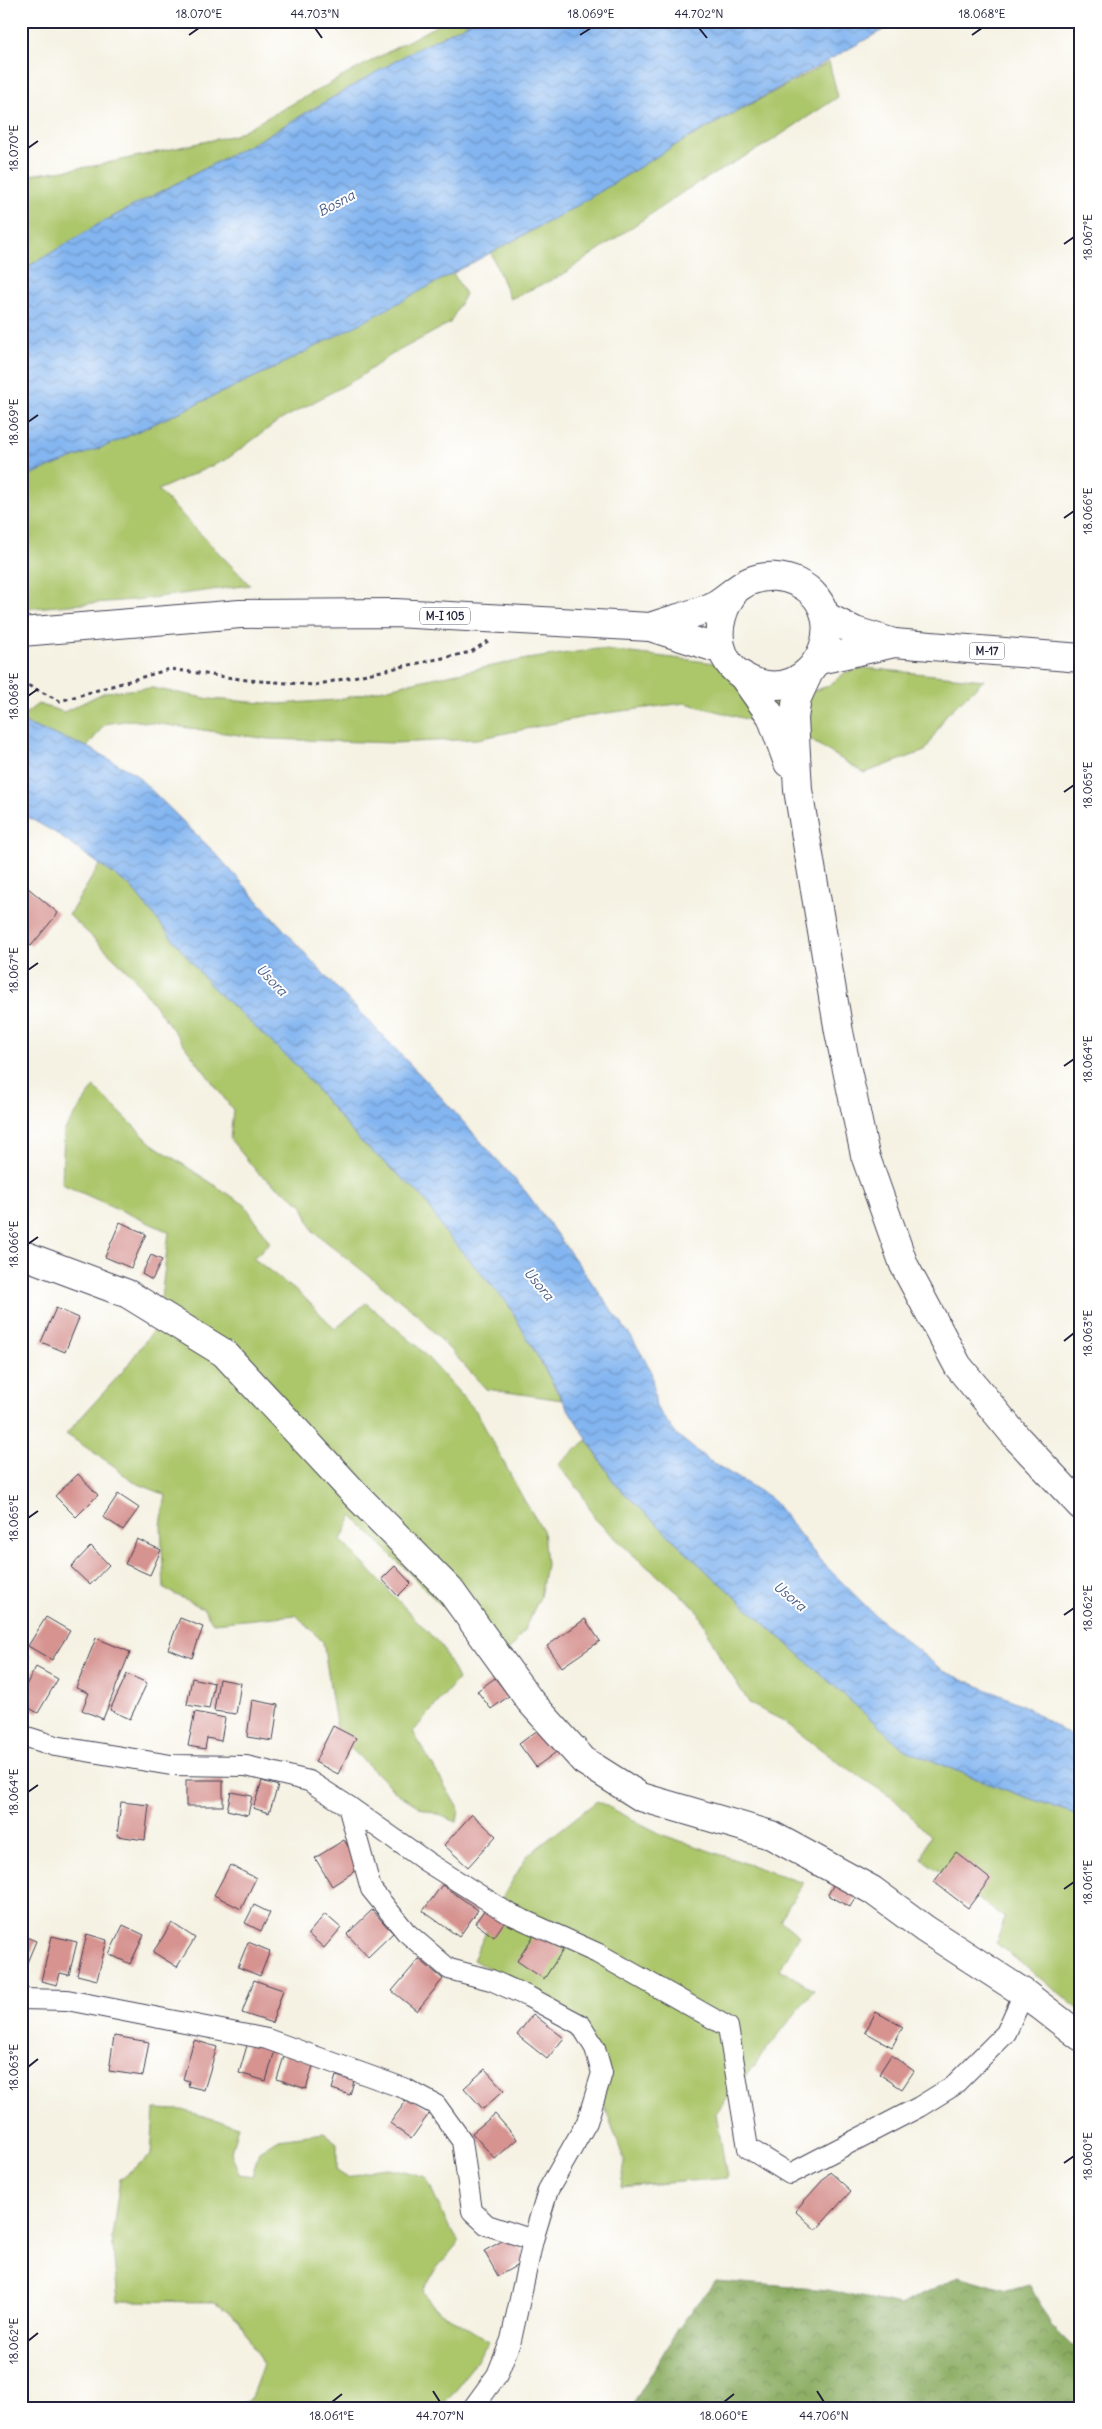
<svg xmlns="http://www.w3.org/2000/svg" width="1102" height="2429" viewBox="0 0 1102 2429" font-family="Delius,sans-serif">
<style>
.grass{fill:#acc66b;stroke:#677453}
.forest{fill:url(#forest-crowns);stroke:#56664d}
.water{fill:url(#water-waves);stroke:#526c96}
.building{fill:#d69390}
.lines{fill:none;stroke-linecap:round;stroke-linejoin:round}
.street-casing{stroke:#424154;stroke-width:22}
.secondary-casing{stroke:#424154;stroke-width:30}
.primary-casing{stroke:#424154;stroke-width:30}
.path{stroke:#424154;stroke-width:3;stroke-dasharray:4 4;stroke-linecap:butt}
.street{stroke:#fff;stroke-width:20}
.secondary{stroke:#fff;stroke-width:28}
.primary{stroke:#fff;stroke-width:28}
.ticks{fill:none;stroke:#22223b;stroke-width:2}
.labels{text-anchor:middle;stroke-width:4;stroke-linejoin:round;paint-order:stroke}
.shield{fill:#fff;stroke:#646476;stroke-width:1}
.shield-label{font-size:11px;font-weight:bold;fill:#22223b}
.water-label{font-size:14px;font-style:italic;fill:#495d83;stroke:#fff}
.neatline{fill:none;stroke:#22223b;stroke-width:2}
.ticks-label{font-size:12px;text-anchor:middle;fill:#22223b}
</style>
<defs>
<pattern id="forest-crowns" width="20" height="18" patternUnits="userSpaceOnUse" patternTransform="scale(1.25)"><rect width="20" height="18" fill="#89ab5f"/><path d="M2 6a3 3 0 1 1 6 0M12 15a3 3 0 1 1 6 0" fill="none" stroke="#708b50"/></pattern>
<pattern id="water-waves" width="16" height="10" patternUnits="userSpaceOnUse" patternTransform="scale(1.25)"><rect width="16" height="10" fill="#83b5f0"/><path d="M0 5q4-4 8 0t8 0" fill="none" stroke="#6b93c4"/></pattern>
</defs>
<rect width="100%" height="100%" fill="#fff"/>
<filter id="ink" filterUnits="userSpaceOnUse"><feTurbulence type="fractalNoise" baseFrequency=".02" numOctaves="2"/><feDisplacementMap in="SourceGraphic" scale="10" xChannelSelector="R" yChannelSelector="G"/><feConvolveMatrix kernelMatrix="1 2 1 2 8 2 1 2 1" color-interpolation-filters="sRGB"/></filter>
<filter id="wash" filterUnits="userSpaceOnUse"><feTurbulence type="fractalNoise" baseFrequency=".0096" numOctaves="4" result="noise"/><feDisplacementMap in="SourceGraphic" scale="20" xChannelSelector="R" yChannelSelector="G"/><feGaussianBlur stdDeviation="1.12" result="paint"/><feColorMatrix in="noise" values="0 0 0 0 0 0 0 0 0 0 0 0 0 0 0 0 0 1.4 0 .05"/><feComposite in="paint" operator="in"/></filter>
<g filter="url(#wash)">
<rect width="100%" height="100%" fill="#f5f2e3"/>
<g class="grass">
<polygon points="445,21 473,21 411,52 261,139 99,224 21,271 21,176 94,166 235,135"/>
<polygon points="829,62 838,97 770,142 686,190 562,275 510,299 491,253 575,207 672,147"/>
<polygon points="453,273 465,294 450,323 391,355 358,378 277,422 227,459 158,490 250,585 144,599 21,609 21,478 113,443 274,368"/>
<polygon points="597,649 724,664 801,695 828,686 846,672 865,668 984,680 946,715 925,751 864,773 799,733 685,703 599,714 477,739 394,743 268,739 131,720 105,724 87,747 21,722 21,717 38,704 64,712 105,692 152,688 210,699 279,704 336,700 423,680 527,659"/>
<polygon points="100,864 130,886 211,986 297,1066 357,1138 423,1197 444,1231 508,1304 562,1400 486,1389 418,1315 313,1231 302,1204 258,1173 230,1139 233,1110 132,975 69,915"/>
<polygon points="94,1087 152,1144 245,1205 270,1243 253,1258 304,1297 335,1329 366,1303 417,1346 476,1411 524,1500 543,1530 546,1565 540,1597 523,1632 495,1669 444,1608 352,1516 341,1540 442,1647 458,1679 413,1732 459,1810 457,1822 421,1808 397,1793 338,1736 323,1642 296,1615 213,1623 203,1608 164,1589 161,1525 166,1495 131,1481 114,1466 66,1434 123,1371 158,1324 169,1232 62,1184 64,1131"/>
<polygon points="587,1440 615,1484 703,1568 904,1749 992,1785 1081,1816 1081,2011 996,1943 1005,1918 922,1859 930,1836 894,1799 839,1763 782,1720 750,1704 720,1657 696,1608 631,1553 595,1519 581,1492 558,1465"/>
<polygon points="597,1801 663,1835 803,1883 780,1920 799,1936 780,1969 814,1990 716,2113 727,2178 621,2187 625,2162 590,2066 565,2025 540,1996 473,1960 502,1898 527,1856"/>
<path d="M154,2109L182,2110L238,2126L231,2152L239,2174L252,2176L259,2151L278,2139L324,2133L337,2143V2171L348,2178C385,2164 390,2167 426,2177L446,2221L459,2242L435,2270L423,2291L433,2307L489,2341L461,2384L441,2408H232L250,2400L263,2365L239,2320L216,2302L118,2301L112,2237L120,2179L151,2155Z"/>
</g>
<polygon class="forest" points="959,2276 1007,2290 1029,2284 1051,2325 1081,2355 1081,2408 631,2408 678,2328 716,2281 828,2290 900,2305"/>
<g class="water">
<polygon points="473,21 899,21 672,147 575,207 367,320 274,368 113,443 21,478 21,271 99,224 261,139 411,52"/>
<polygon points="21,722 87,747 134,773 217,855 328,979 431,1086 526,1192 632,1338 651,1370 656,1407 676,1434 708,1460 771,1498 819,1559 877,1617 943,1671 1021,1704 1071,1736 1081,1739 1081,1816 992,1785 904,1749 703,1568 615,1484 562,1399 508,1304 444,1231 423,1197 357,1138 297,1066 211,986 130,886 54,832 21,813"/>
</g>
<g id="blocks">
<g class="building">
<polygon points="21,882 58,913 31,946 21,938"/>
<polygon points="120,1222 146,1234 131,1268 105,1257"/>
<polygon points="151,1255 162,1260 152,1280 142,1274"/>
<polygon points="56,1308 79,1318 65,1352 41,1342"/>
<polygon points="78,1474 98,1495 76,1517 55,1496"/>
<polygon points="118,1494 139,1508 123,1530 103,1517"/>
<polygon points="137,1539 161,1550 150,1575 125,1564"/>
<polygon points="91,1546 109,1565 90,1585 71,1567"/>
<polygon points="395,1566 411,1583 398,1596 382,1579"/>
<polygon points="46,1617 70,1631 52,1660 28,1646"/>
<polygon points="180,1618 203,1627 192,1658 168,1649"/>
<polygon points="585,1619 600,1641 562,1667 547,1646"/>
<polygon points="96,1638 130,1652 103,1719 82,1710 89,1693 76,1688"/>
<polygon points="21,1653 28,1659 21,1666"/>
<polygon points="36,1667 58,1679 38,1713 21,1703 21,1694"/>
<polygon points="127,1674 147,1683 130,1719 110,1710"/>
<polygon points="192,1678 214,1683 209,1709 187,1705"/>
<polygon points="495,1678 509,1696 491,1709 477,1691"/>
<polygon points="219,1679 241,1683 236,1714 214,1711"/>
<polygon points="252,1700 278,1705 273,1741 247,1737"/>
<polygon points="195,1712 225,1718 221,1741 207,1738 205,1749 188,1746"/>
<polygon points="333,1726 356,1738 338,1774 315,1762"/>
<polygon points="542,1727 559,1750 536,1767 519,1744"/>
<rect x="186" y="1780" width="37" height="26"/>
<polygon points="262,1781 278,1786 269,1813 253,1808"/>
<polygon points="231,1792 252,1796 248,1815 227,1810"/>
<polygon points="121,1802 149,1805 145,1840 117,1836"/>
<polygon points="472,1814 496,1836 468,1867 444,1845"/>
<polygon points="344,1840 361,1867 332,1886 315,1858"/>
<polygon points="956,1852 990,1879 968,1908 934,1882"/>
<polygon points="230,1865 256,1878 241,1909 214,1895"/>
<polygon points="841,1870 863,1882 850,1907 828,1895"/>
<polygon points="442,1885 478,1910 459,1937 423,1911"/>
<polygon points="254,1905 270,1913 261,1931 245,1923"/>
<polygon points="488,1905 507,1918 494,1937 475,1923"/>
<polygon points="372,1910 393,1933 368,1957 347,1934"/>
<polygon points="325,1914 341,1928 324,1948 308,1934"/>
<polygon points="172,1923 195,1938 177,1967 153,1952"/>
<polygon points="123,1925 144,1935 130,1964 109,1954"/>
<polygon points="536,1932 563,1950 544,1979 517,1961"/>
<polygon points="87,1934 107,1940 97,1980 77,1975"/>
<polygon points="21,1935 36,1941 21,1977"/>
<polygon points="52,1936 77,1942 69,1975 60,1973 57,1985 41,1981"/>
<polygon points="248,1942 270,1951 260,1976 238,1967"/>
<polygon points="419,1959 443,1979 417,2011 392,1991"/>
<polygon points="254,1980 283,1990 272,2023 242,2013"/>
<polygon points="876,2012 903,2027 892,2047 865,2032"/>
<polygon points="533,2014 564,2038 547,2059 517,2035"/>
<polygon points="114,2036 149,2042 143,2076 109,2071"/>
<polygon points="194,2040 217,2047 204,2090 188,2086 189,2081 183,2079"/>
<polygon points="248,2042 275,2050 266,2081 239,2073"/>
<polygon points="285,2053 314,2063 306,2089 277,2079"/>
<polygon points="891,2055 914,2071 902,2089 879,2074"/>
<polygon points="485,2069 504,2090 483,2109 464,2088"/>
<polygon points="336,2076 354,2081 350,2095 332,2089"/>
<polygon points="410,2096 431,2111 411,2139 390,2123"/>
<polygon points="495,2114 517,2139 495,2159 472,2133"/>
<polygon points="830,2172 851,2191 816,2230 795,2211"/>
<polygon points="513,2235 527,2260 498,2276 484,2251"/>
</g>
</g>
</g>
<g filter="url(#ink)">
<use href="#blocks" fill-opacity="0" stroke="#424154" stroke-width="1"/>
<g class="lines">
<g class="street-casing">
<g id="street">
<polyline points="21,1735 55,1746 171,1765 246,1766 309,1781 348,1806 371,1889 406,1932 449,1969 491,1980 529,1997 581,2025 595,2048 602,2073 587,2122 548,2190 533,2240 511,2340 497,2375 473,2408"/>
<polyline points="348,1806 427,1862 508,1913 597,1953 728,2027 748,2148 790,2174 919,2107 953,2086 1006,2033 1024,1993"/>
<polyline points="21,1999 67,2000 267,2039 406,2089 436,2105 462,2141 472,2211 487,2225 533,2240"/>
</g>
</g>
<g class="secondary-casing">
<g id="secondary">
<polyline points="810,670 797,698 794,718 798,790 839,1032 865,1155 904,1265 958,1366 1018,1439 1081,1506"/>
<polyline points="742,675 771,716 788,763"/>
<polyline points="21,1254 128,1294 224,1353 356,1495 450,1590 530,1701 584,1761 641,1797 771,1835 872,1890 925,1929 1024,1993 1081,2037"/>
</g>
</g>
<g class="primary-casing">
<g id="primary">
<polyline points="825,616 855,631 894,643 1081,658"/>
<path d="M650,627C670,620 692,615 711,607C725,600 736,587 750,581C780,568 821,585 826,621C831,658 798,695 758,683C714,669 710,624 735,591"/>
<polyline points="21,632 240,614 395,613 650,627 722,650"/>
<polyline points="819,660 894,643"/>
</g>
</g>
<polyline class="path" points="21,682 60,701 170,669 247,680 315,685 471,652 488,641"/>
<use href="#street" class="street"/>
<use href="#secondary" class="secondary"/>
<use href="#primary" class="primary"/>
</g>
</g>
<path class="ticks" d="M315,28L322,38M699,28L707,38M189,35L199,28M580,35L591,28M972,35L982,28M28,148L38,141M1064,244L1074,237M28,422L38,415M1064,518L1074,511M28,696L38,689M1064,792L1074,785M28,970L38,963M1064,1066L1074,1059M28,1244L38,1237M1064,1341L1074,1333M28,1518L38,1511M1064,1615L1074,1608M28,1792L38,1785M1064,1889L1074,1882M28,2067L38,2059M1064,2163L1074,2156M28,2341L38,2333M433,2391L440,2402M817,2391L824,2402M332,2402L342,2394M724,2402L734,2394"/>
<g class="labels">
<g class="shield">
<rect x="420" y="607.5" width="50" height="17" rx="4"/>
<rect x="969.5" y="642.5" width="35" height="17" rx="4"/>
</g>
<g class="shield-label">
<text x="445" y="620">M-I 105</text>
<text x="987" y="655">M-17</text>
</g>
<g class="water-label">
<text transform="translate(336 203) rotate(-28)" y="5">Bosna</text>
<text transform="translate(272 980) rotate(46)" y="5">Usora</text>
<text transform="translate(539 1284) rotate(50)" y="5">Usora</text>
<text transform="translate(790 1596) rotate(40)" y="5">Usora</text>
</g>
</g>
<rect width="1102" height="2429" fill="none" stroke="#fff" stroke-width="55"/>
<rect x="28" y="28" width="1046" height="2374" class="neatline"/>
<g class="ticks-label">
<text x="199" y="18">18.070°E</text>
<text x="315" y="18">44.703°N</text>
<text x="591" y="18">18.069°E</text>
<text x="699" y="18">44.702°N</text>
<text x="982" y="18">18.068°E</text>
<text transform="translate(14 148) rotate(-90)" y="4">18.070°E</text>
<text transform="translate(1088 237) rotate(-90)" y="4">18.067°E</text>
<text transform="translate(14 422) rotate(-90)" y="4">18.069°E</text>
<text transform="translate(1088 511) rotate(-90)" y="4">18.066°E</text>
<text transform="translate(14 696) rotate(-90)" y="4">18.068°E</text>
<text transform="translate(1088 785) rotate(-90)" y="4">18.065°E</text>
<text transform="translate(14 970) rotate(-90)" y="4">18.067°E</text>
<text transform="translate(1088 1059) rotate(-90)" y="4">18.064°E</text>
<text transform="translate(14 1244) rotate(-90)" y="4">18.066°E</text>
<text transform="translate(1088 1333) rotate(-90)" y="4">18.063°E</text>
<text transform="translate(14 1518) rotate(-90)" y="4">18.065°E</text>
<text transform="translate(1088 1608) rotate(-90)" y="4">18.062°E</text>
<text transform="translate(14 1792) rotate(-90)" y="4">18.064°E</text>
<text transform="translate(1088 1882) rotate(-90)" y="4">18.061°E</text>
<text transform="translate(14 2067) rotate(-90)" y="4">18.063°E</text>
<text transform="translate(1088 2156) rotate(-90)" y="4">18.060°E</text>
<text transform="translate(14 2341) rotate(-90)" y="4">18.062°E</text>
<text x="332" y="2420">18.061°E</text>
<text x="440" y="2420">44.707°N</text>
<text x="724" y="2420">18.060°E</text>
<text x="824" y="2420">44.706°N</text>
</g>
</svg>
